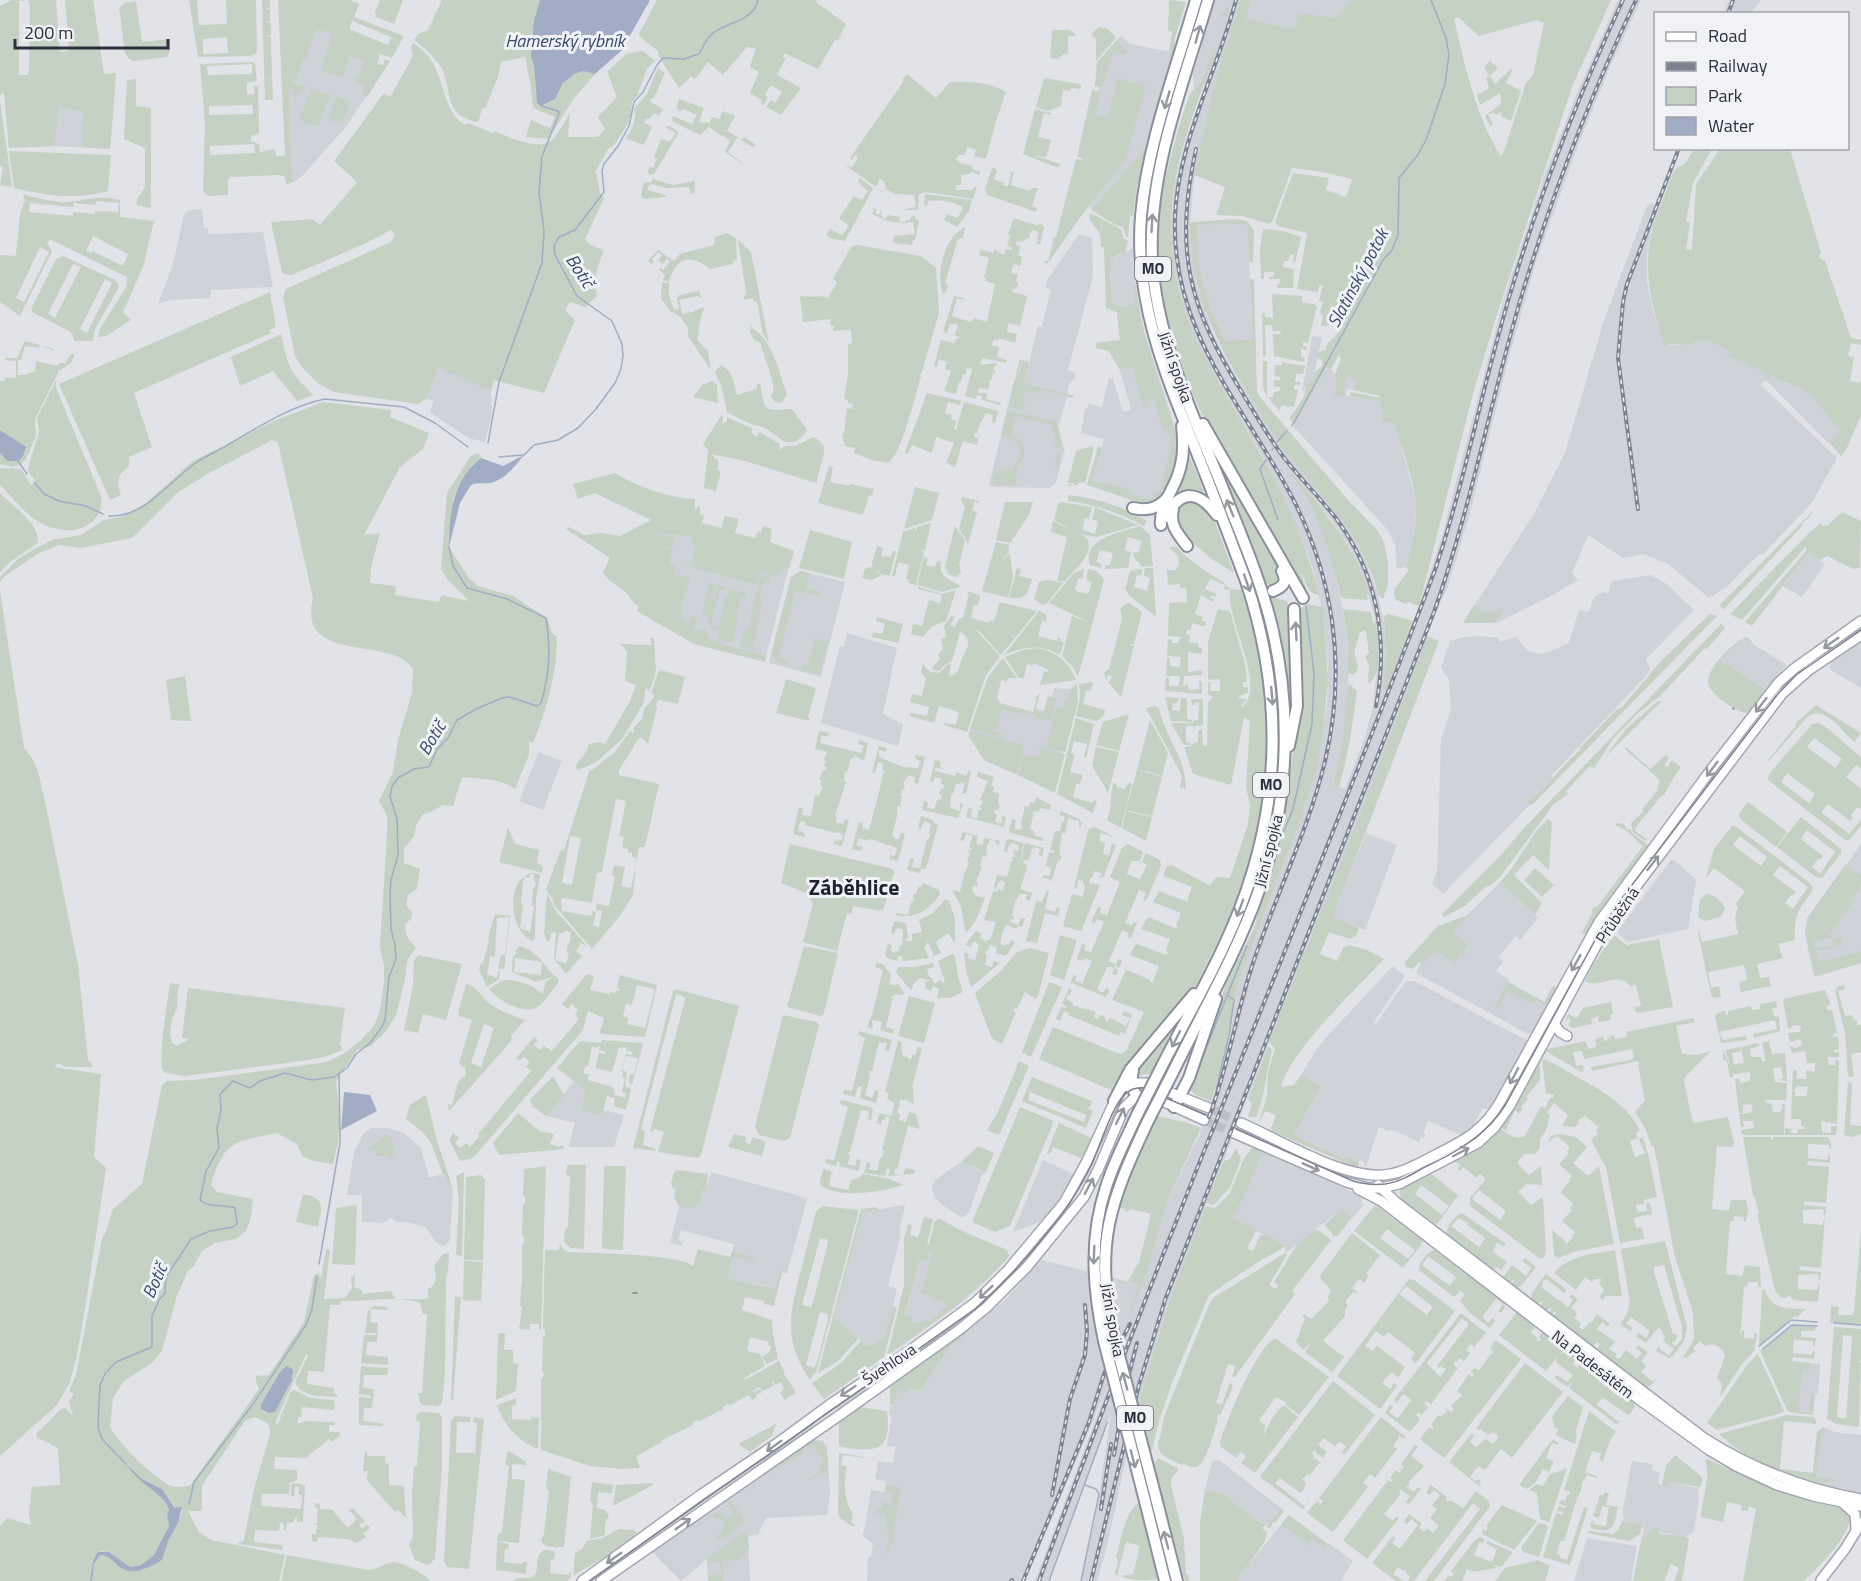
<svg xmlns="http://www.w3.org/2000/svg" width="1861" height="1581" viewBox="0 0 1861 1581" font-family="'Titillium Web',sans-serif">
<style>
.built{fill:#d0d2da;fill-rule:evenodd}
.green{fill:#c5d1c3;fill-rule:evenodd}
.water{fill:#a0adc4}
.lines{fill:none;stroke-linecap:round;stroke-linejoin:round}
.stream{stroke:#a0adc4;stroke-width:1.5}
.major-tunnel{stroke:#bdbfc6;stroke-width:9;stroke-dasharray:9 4.5;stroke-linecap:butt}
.major-casing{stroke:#a2a6b3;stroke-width:12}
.highway-casing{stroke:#8a8f9d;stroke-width:14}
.major{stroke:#fff;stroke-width:9}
.highway{stroke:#fff;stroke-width:10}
.tram{stroke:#7d8190;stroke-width:1.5}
.rail-casing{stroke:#7d8190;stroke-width:4}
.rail{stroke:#f1f2f6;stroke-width:1.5;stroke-dasharray:4.5;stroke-linecap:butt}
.highway-bridge-casing{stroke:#8a8f9d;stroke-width:14;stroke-linecap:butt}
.highway-bridge{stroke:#fff;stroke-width:10}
.oneway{stroke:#95989e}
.labels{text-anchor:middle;stroke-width:6;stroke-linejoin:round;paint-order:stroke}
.shield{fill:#f1f2f6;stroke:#666a75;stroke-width:1.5}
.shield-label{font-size:15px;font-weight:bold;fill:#2b303e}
.street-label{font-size:16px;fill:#2b303e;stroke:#f1f2f6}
.water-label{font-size:18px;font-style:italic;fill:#3a4a6d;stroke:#f1f2f6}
.district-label{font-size:22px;font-weight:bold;fill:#1e212f;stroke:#f1f2f6}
</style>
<rect width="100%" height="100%" fill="#e1e3e8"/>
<g class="built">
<path d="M1215,0H1240L1214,85L1193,186L1190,227L1196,282L1212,332L1230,366L1278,442L1338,514L1363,555L1377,591L1384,622L1386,660L1384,693L1419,606L1442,536L1504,298L1545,174L1577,93L1618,0H1641L1613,60L1579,143L1536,262L1509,357L1468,521L1447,589L1436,612L1366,799L1269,1042L1169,1302L1137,1406L1107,1547L1097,1581H1081L1096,1515L1111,1415L1048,1581H1035L1110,1381L1025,1581H867L868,1557H871L873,1544L863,1536L871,1490L885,1492L886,1481L875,1479L878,1461L893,1463L896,1447L887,1446L892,1415H889L890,1405L895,1406L898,1390L906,1389L920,1391L951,1346L1007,1298L1041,1260L1139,1284L1130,1315L1146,1277L1167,1201L1199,1136L1220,1078L1230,1036L1238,983L1299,823L1317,768L1327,705L1328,665L1324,619L1314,573L1307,552L1286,504L1259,450L1213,374L1194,337L1181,301L1173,262L1171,227L1174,188L1184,146L1205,84L1194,89L1193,74ZM1294,476L1331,519L1350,548L1365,582L1376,623L1378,660L1373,705L1365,737L1345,789L1333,785L1343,737L1348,701L1349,666L1344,618L1334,569L1323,532L1311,507Z"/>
<polygon points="1250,0 1351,0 1344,7 1337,18 1295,29 1245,19"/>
<polygon points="1729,0 1761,0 1751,13 1723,14"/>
<polygon points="316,25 340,34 335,47 385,69 345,128 303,175 292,183 289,91"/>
<polygon points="1121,36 1131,44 1175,53 1147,146 1092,209 1089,207 1107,184 1092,114 1111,46"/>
<polygon points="41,78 116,83 110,149 54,146 9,148 5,99"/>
<polygon points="1650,203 1659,207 1651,232 1647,255 1647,282 1653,311 1664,345 1686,345 1700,339 1704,343 1706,339 1730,352 1729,356 1773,375 1787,384 1794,383 1804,390 1822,408 1841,431 1828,443 1770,384 1765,380 1761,385 1837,458 1811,504 1763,554 1758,555 1727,587 1709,598 1668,564 1643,554 1623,558 1588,535 1572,573 1578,580 1555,594 1497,623 1463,623 1534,514 1565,453 1604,320 1647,206"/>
<polygon points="195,209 202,210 204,228 208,228 209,234 263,232 273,287 211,290 211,298 169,300 158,304 172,267 184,215 187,211"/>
<polygon points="1247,224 1253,339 1225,341 1211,309 1203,284 1199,266 1197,225"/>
<polygon points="1079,234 1092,238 1093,276 1068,370 1075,373 1075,378 1070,383 1060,423 1057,423 1063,447 1065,448 1056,483 1049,488 993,487 989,485 1014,381 1024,384 1038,326 1042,327 1051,290 1045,288 1047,280"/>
<polygon points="1133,248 1134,273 1141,321 1176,431 1164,496 1153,500 1128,494 1129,489 1092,480 1104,439 1081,433 1085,409 1087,409 1088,404 1102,407 1109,378 1113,379 1123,412 1131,410 1120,370 1113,356 1109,351 1096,348 1096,343 1120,341 1117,312 1111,310 1110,260"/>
<polygon points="1312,336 1322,337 1313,380 1302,391"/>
<polygon points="438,367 491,391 492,414 485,442 468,438 430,412 434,401 426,399"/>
<polygon points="1326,368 1331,369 1335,375 1337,386 1333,394 1346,376 1356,379 1354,390 1347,389 1346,396 1381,402 1395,424 1414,493 1416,509 1413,542 1406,567 1397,569 1395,545 1387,529 1294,427"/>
<polygon points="657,532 689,537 694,532 792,554 766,657 704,642 681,623 646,580"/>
<polygon points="1808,553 1825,564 1802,597 1783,586"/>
<polygon points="801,571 845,582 821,677 769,663 791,577"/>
<polygon points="1651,575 1668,585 1694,610 1646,659 1650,670 1644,678 1552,775 1553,777 1538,794 1528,799 1527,803 1530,804 1443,894 1432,884 1437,871 1441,739 1451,709 1449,680 1441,667 1450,641 1463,637 1481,636 1499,638 1499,642 1516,637 1528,651 1539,654 1551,651 1569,643 1579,610 1589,612 1594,597 1603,592 1608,593 1612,581"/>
<polygon points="847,633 897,648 883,714 903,724 898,746 821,723 840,646 844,647"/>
<polygon points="1744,639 1787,665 1766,690 1720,660"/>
<polygon points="1861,640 1861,688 1831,670 1830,666 1832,660"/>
<polygon points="1054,688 1070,689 1068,700 1074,703 1052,791 991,763 983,757 968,735 980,700 1047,717"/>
<polygon points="539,752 562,761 543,810 519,801"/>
<polygon points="1366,833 1397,845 1365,930 1333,917"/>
<polygon points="1861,844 1861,963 1816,977 1813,973 1805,933 1808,917"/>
<polygon points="1671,860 1674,860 1696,879 1688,929 1627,942 1617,932"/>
<polygon points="1500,882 1538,918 1520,940 1516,936 1499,957 1503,962 1496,971 1509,980 1508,982 1548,1004 1533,1032 1528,1034 1416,973 1421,962"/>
<polygon points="1393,966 1405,976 1373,1023 1376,1024 1406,981 1414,981 1530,1042 1493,1111 1483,1108 1471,1130 1461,1135 1428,1121 1423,1133 1426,1135 1424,1138 1421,1137 1419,1142 1393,1130 1388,1131 1379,1127 1366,1167 1360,1158 1357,1161 1347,1157 1346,1159 1294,1135 1321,1086 1301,1075 1318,1047 1333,1030"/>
<polygon points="574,1081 585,1090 581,1109 602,1115 603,1110 624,1115 614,1147 569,1147 575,1123 546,1116"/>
<polygon points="371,1128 388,1128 404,1133 421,1148 429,1178 442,1174 453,1189 450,1240 446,1245 443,1246 436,1242 426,1228 408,1222 397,1222 391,1218 382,1223 362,1222 362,1195 347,1195 354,1152 364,1133"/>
<polygon points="1263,1151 1359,1195 1362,1197 1361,1203 1364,1204 1352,1219 1342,1209 1285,1254 1286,1246 1232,1218 1245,1196"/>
<polygon points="1043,1160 1076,1175 1067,1191 1043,1221 1013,1232"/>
<polygon points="961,1162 986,1172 982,1175 969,1213 964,1217 961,1217 941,1204 934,1196 932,1189 935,1180"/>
<polygon points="711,1172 793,1194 807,1199 787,1274 782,1272 776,1289 728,1278 734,1244 681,1230 678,1240 683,1242 681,1246 670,1243 679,1206 674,1197 675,1189 681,1182 689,1180 706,1189"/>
<polygon points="904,1205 905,1207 900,1227 900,1239 888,1286 897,1289 893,1307 884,1338 869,1347 855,1337 834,1318 863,1212"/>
<polygon points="938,1218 962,1231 1007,1250 1009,1256 987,1280 957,1306 897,1349 924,1243 929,1244 935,1221"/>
<polygon points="1018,1264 1022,1267 975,1314 838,1411 835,1406"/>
<polygon points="1810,1363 1820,1364 1818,1395 1813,1393 1811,1412 1799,1411 1802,1370 1809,1370"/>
<polygon points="813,1422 816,1426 727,1491 723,1484"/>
<polygon points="1823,1427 1834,1432 1861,1435 1861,1494 1812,1482 1817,1432"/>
<polygon points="814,1439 823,1441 827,1447 830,1492 827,1515 766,1518 758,1535 748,1536 750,1581 708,1581 707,1559 681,1581 651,1551"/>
<polygon points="1219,1460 1281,1508 1268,1526 1259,1522 1223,1494 1205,1490 1212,1461"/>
<polygon points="1632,1461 1653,1464 1652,1470 1660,1472 1658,1484 1667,1486 1668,1482 1698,1488 1699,1499 1694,1531 1691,1534 1682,1538 1652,1530 1641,1540 1644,1528 1641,1527 1641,1524 1623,1521 1624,1516 1622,1515"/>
<polygon points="1289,1515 1329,1545 1330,1544 1353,1561 1341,1581 1235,1581"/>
<polygon points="1587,1538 1637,1546 1631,1581 1574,1581"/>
</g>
<g class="green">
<path d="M12,0H56L60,52L68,51L69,47L65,0H93L104,74L116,73L110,149L82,147L83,112L59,107L54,146L9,148L4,93L0,95V6ZM28,0L30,7L29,68L28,75H19V1Z"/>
<path d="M189,0H197L199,25L227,24L226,0H256L257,48L256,54L251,56L198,57ZM227,37L228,53L203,54V39Z"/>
<polygon points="262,0 270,0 270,7 266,9 270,9 270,21 267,23 271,23 271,35 267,36 271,37 272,78 268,78 272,79 273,92 269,92 273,93 273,100 265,100"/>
<path d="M278,0H350L359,4L354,17L404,36L392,58L380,54L377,64L383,65L385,59L390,61L367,97L362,95L365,87L361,84L355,83L354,81L360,71L363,70L361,68L364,62L359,58L351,56L342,78L321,70L332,37L329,35L330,33L317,29L306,56L308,57L307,60L303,58L297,79L294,78L293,83L305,87L304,90L301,89L296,96L293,95L292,87L289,91L292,179L293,180L300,177L287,185L284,176L278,175L230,177L228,181V195L208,196L203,190L205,124L200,64L252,62L255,64L257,81L247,83V94H254V85L258,87L259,133L251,136V141L259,144L260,152L275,149L276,156H285ZM352,21L391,37L388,45L349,29ZM252,64V74L208,75L207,66ZM253,105V114L209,115V106ZM254,144L255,153L210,155V146Z"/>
<polygon points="380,0 403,0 394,24 376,17 375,12"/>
<path d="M442,0H540L531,56L534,66L536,95L544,105L555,99L563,83L570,77L583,71L595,74L575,97L548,139L526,137L531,120L550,128L555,117L533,108L531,87L525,57L501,62L498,77L485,108H482L479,120L476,122C443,112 453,97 443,71C439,61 424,47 414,40L418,34L428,30Z"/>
<path d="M657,0H817L816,2L846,24L836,40L847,24L838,40H835C828,50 825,59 818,69L784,53L783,57L786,58L777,75L801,88L781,115L766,107L771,100L775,103L782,92L771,85L765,94L768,98L763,105L761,103L762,100L750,93L759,72L750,67L756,48L747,47L723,75L708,62L696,78L694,79L691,76L679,88L658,55V51L640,37L639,34Z"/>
<polygon points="1169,0 1186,2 1174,41 1177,47 1175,53 1169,52 1172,32 1168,30"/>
<path d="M1240,0H1250L1246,19L1295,29L1298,13L1337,18L1344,7L1351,0H1611L1572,87L1497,314L1472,397L1419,606L1408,602L1406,604L1396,600L1394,595L1395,588L1409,570L1406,567C1413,544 1419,516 1414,492C1410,469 1401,447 1395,424L1383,421L1381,402L1349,396L1351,392L1380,398V396L1354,390L1356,379L1346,377L1343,397L1333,395L1337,386L1335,375L1341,359L1339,355L1331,369L1326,368L1295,425L1289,419L1304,397L1306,386L1313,380L1314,373L1322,366V360L1317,358L1318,353L1326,349L1327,344L1338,333L1349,308L1348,306L1342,307C1337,318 1334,327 1321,326L1323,316L1320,312L1323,302L1319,301L1323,285H1319L1318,292L1297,289L1307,233L1278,226L1275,222L1293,173L1329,178L1326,190L1346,197L1352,179L1317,171L1292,168L1273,220L1269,224L1243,216L1216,215L1225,187L1194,175L1214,85ZM1458,17L1479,36L1537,20L1544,23L1533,75L1526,83L1503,154L1500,155C1475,114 1465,66 1454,19Z"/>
<polygon points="136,1 142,42 169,39 170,51 167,57 134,61 130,60 125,53 119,8 125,3"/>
<path d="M1229,7C1226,27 1217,48 1210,67C1194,112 1175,160 1172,208C1166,311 1209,364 1257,448C1284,494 1306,543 1319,595C1306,593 1307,582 1301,573L1308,596L1305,595C1236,476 1131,334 1163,188C1170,159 1179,123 1189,96C1192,89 1200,86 1203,79C1206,73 1206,67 1209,61C1212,54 1216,48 1219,43C1222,35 1224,25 1226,17L1221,18V15Z"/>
<polygon points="1099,27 1108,29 1116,38 1096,61 1096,38 1092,36 1093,32"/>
<polygon points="1052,30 1070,30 1075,34 1075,36 1068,36 1068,54 1063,54 1058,59 1050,58"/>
<polygon points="1117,40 1126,51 1124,55 1113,52 1102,88 1095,86 1097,62"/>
<path d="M413,43C449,63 437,111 466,125L468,123L493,133L494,131C507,136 538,151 551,141C558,135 565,121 570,113L568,137H598L605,129L598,117L617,97L607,72L626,54L643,51L655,61L647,69L637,96L632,102L631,115L627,125L614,145L608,149L596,171L600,193L604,198L585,239L589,244L604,251C597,267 593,279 597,296L585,307L570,302L565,310L575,320L544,393L494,380L491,391L438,368L426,399L418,404L334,392L319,384L301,366L295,356L283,297L286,289L391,242L395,234L391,230L362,245L292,275L284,274L282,272L271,222L312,219L320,225L357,182L334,161L384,93L390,97L413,56L411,47Z"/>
<polygon points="1490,61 1498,68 1490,76 1495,84 1511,69 1512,71 1506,83 1521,91 1511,121 1501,116 1501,112 1496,115 1494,112 1488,115 1493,124 1490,126 1485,116 1501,104 1500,93 1480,105 1477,95 1489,88 1486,78 1490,76 1484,67"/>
<path d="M658,68L665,73L654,98H652L650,102L663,109L659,116L654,113L649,119H646L644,123L652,127L644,145L626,139C631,130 638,119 634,109L647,94Z"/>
<path d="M907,74L936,98L950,82C969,81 989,82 1006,92L996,121L986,159L974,156L976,150L968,147L964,155H959L956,159L960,163L973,166L972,169L980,172V175L971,172L970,174L961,175V185H956V190H972L977,185L973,199L926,192L919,194L918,210H902L916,207L914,195L895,194L886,189L882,193L880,190L883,192L886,186L884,184L885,182L880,179L876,187L845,165L852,167L858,158L855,155L852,160L850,158L904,81L902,79Z"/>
<polygon points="1044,78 1079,84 1081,85 1081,89 1071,88 1070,91 1063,90 1061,106 1047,111 1036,107"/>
<polygon points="1118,78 1120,81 1122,79 1142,85 1142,87 1146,86 1125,161 1079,219 1048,263 1045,263 1044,261 1049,260 1054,237 1056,237 1076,159 1082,160 1082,158 1077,157 1092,90 1101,92 1095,115 1107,118 1113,96 1115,96 1116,92 1114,92"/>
<polygon points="136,79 136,106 151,108 151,208 136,205 137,199 145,187 145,148 124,139 127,80"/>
<polygon points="311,89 330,96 318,127 299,120"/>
<polygon points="337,96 351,102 342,124 328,119"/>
<polygon points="679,99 704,108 699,122 709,123 712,117 719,119 723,111 735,116 727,131 742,140 744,137 755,144 753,147 737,138 728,152 748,167 725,152 730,140 722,135 721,136 709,127 700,135 672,121 673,116 692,124 697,115 684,109 680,111 676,109"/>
<polygon points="0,101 12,187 0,185 3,167 0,166"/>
<path d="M1035,109L1051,113V115L1044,113L1038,137L1051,140L1046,157L1035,156L1061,164L1058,167L1060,168C1047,165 1036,158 1023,154Z"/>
<polygon points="667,126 670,126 679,132 654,174 649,175 648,171 649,167 653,168 657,159 654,157 661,139 670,142 676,133 666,128"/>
<polygon points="1147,146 1137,186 1133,216 1130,216 1128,237 1126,237 1123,227 1116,225 1091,210"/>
<path d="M1694,149H1712L1693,183L1686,221L1690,222L1686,249L1692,250L1696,184L1720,149H1790L1821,253L1819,258L1825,261L1851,338L1861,340V345L1851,343L1848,356L1854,357L1850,381L1860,383L1861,379V416L1846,450L1841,456L1829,442L1840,431C1829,418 1819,402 1804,391C1793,382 1784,385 1773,375L1769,379L1765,378L1766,373L1723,354L1724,353L1728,355L1730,352L1706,339L1704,343L1700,340L1686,345L1671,344L1664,346C1646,287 1639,252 1665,194C1668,186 1671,174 1676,168C1678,166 1682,166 1684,164C1688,160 1691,153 1694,149Z"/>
<path d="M9,151L111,155L108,191C73,200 49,196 14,188Z"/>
<polygon points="992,168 997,169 994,180 1004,183 1003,186 1008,186 1011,174 1008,173 1014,171 1011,185 1030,191 1032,188 1038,188 1032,206 1037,208 1036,212 987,195 985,189"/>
<polygon points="860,178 873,188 845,241 832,239 826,235 830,229 842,235 849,226 839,218 854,196 862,200 868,191 858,182"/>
<polygon points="653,179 673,185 695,181 694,193 691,194 689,187 667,188 651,184 647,188 648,190 666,195 666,197 644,199 641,195 644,182 650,183"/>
<path d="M23,194C38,198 54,203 69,202C89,200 100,195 120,200V217L154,221L143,267L123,312L131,320L106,336L98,337L100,329L126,287L127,277L50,239L47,244L52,251L20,316L0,302V255L16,256L20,214L25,200ZM96,201L119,203L118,212L95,211V214L73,212V216L29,212L30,203L73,207L74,203L96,205ZM93,236L128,254L123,266L92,251L91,253L86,251ZM40,247L49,252L24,302L16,298Z"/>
<path d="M925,194L972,200L969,211L957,227L944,220L947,214L958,218L963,207C951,201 941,199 928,201V205L924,206Z"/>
<path d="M871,208L877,209L875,213L878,215L881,211L882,212L881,216L885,219L888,215L900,217L899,222L910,220L912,216H915L916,219L919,221L915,240H913L912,245L893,243L894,236L915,234L913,222C894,224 889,222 872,214L874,210Z"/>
<polygon points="1090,213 1121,229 1124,239 1128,240 1125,253 1119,254 1110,260 1111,303 1121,307 1135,304 1133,286 1135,285 1145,338 1179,442 1179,460 1162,499 1146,505 1087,485 1098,446 1102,448 1092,480 1129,489 1129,494 1153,500 1155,493 1160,491 1171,446 1169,436 1162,428 1154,399 1148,401 1149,406 1144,407 1132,367 1120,370 1109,351 1096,348 1096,343 1120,340 1117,312 1106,308 1104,247 1101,247 1100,234 1089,219"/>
<polygon points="1014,218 1036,225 1041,224 1044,227 1040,245 1036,244 1037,241 1039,241 1037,239 1039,233 1034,230 1031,231 1029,239 1026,238 1025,241 1016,242 1016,245 1020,246 1019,253 1017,254 1022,257 1020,266 1014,264 1011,273 1018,274 1016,281 1018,282 1017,289 1013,289 1012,292 1027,296 1020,326 1008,323 1007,332 1017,334 1015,343 1002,339 994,340 991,345 999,347 997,357 1007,360 1006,363 982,358 980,365 997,363 993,369 995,370 995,374 993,373 991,381 988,380 990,383 988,390 979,388 977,392 987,394 986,399 1001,403 1000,405 982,400 982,396 977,395 976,399 965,396 972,369 967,368 965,375 963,374 961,382 959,381 956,394 944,391 951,371 945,369 947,362 939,359 937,367 934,366 941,340 954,343 957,338 961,338 954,335 958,327 957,324 950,324 947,333 943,332 954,296 964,298 964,300 957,298 952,316 971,322 974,318 987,322 995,284 985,281 986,278 984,278 989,258 979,255 980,249 993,253 994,249 1004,255 1006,249 1012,250 1012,247 1007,246 1010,236 1008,234"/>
<path d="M1239,219L1248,222L1254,230L1253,262H1249L1247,224L1197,225L1199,266L1203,284L1211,309L1225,341L1253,339L1250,278L1254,280L1257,391L1259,396L1347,499L1377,530L1384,542L1388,563V585L1383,599L1379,596C1363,538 1328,504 1291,459C1276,442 1265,421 1253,402C1217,344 1190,294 1190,224L1191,222Z"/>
<path d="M965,227L963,238L958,239L945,283L948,286L946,292L943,294C935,272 944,238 965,227Z"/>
<polygon points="1263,229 1283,231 1301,237 1295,263 1293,262 1294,255 1290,254 1288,261 1284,261 1283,267 1294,269 1293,288 1277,288 1277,284 1279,284 1281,279 1269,279 1269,277 1274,276 1274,272 1264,272 1264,279 1261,279 1260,249"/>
<path d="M727,233L736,238L737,260L733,261V264L710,269C691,254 676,256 669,282L663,280L665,275L659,270L660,268L663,270L670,262L667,259L663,264L658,260L662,255L658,252L652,259L654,261L652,264L648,261L658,250L674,261L680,254L714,245L715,237Z"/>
<polygon points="738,240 751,252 769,344 762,331 757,301 754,302 753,298 743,300 746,293"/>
<path d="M857,245L921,256L936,268L939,313L921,375H919L921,377C915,395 902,454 888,463L871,460L854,453L855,448L845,446L842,434L844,433L847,408L852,409L853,404L848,403V400L844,399L848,376V344L852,343L851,330L833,331L834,326L829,324L832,319L803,322L800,296C811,298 818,294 828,298L837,282L833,279L851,247Z"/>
<path d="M63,256L115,280L119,285L118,289L95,329L93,341H74L73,335L69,331L32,312V307L56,259ZM73,264L81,267L55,318L48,314ZM105,279L112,283L87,333L80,329Z"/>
<path d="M662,282L669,283V295L674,310L679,309L677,299L679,295L699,291L701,297L699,298L698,296L679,300L682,314L692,312L703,307L704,310C698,320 700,329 697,340L708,351L711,370L688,336V328L681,317L670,311L661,299Z"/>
<path d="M270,292L276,327L269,330L271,333L134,393L152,447L129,457V466C117,475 116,482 121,495L110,500L59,384Z"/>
<polygon points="1272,294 1302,296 1302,302 1317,305 1308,343 1303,342 1303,346 1307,347 1307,350 1301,349 1301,357 1305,358 1304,362 1274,356 1273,334 1280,334 1281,331 1273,331 1272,325 1265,325 1266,356 1263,356 1262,313 1265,313 1265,317 1273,318"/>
<path d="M750,321L752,328C773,340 779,373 787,395L782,402L776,403L771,397L774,389L771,376L760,342L755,341L748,329H751Z"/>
<path d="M281,334C288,367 289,371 313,395L297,401L273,371L240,386L231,357Z"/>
<polygon points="25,341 54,349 54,351 40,345 39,348 25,346 21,360 18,360 18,375 24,375 35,371 36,361 57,366 59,363 65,363 71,354 75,354 71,363 59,371 35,419 36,436 26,459 21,464 13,467 0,464 0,453 7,461 26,448 0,430 0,381 5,381 5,377 16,378 16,361 5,360 6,358 17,358"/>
<polygon points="1020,359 1022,360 1016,382 1023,360 1029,362 1024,384 1075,396 1072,398 1042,390 1041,393 1025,392 1022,402 1025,403 1023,410 1008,407"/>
<path d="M1263,361H1267V397H1273L1274,392L1280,391V387H1274V380H1280V377L1274,376L1275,365H1282V362L1305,366L1303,374H1296L1295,382H1300V385H1294V389L1298,390L1294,407L1281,406L1280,411C1259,389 1263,390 1263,361Z"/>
<path d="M721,365C733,371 734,383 737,395L757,389V384H760C765,414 764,410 792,409L807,430C804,435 799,441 792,442C784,444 777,436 771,432C766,427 760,426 754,425C745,422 735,416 727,412L721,385L715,372Z"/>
<path d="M56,380V388L101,496C102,509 100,516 89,524C74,535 52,530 37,521C24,513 11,495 0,485V468L21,469L31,485L36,482L28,471L30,461L39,432L37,418Z"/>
<polygon points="712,381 717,385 718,403 693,397 702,385"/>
<polygon points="927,393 961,401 960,405 948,402 945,413 952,415 951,419 956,421 954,429 956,430 964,402 998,411 995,423 992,422 993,415 986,413 978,428 977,433 975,433 974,436 978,439 977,445 963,441 955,467 946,463 954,443 936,437 932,453 912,445 908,454 905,452"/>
<path d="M323,402L391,410L390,417L429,433L423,449L400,467L364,535L380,533L371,568L370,583L396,586L395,595L439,602L441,595L469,601L448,580L441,569L447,493L470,457L476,453L481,455V458L472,465L464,476L453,498L449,547L469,578L478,586L513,596L548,619L551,632L557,637C557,673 547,709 533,743L529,741V755L515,789C501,778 479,779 462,777L453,806L443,805L429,813L423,814L416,825L414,836L404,849V863L420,869L417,889L408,895L406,905L412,913L411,919L405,924C405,935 408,940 416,947L407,961L405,979L396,1015L387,1030L371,1046L357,1050L336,1082L340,1117L338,1143L333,1164L314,1161L302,1156L297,1144L277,1133C234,1142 224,1140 211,1185L217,1192L253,1199L251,1217L246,1231L236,1239L215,1243L202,1251L193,1267L188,1271L177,1295L162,1351L152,1363L124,1381L113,1398L110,1427C117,1442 156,1480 171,1486C177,1488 184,1486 190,1486L259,1389L256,1381V1376L269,1375L304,1322L314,1275L318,1273L321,1278L326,1249L330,1250L324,1299L345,1298L352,1288L351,1278L355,1274L354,1287L362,1290V1294L391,1291L395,1299H425L428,1298V1289C438,1284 436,1276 434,1266L443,1254L449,1253L448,1272L446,1277L445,1374L442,1403L438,1406L422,1405L420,1403L418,1393H422L427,1314H423L420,1303C396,1294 366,1302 341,1301L340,1305H330L324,1372L308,1371L307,1384L334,1388V1394H337V1397C322,1396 301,1398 295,1382L308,1356L306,1354L275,1423L278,1424L290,1393L294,1390L310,1398L334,1400L335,1409L332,1410L302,1407L301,1417H298V1423H302L305,1421L331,1422L335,1423V1425H329V1432H339L340,1435L332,1442L329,1439L306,1458L275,1457L274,1469L297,1470V1480L290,1483L289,1494H262L261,1505L264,1506L301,1509L302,1495H299V1487L295,1486L294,1496H291V1485L293,1483L305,1485L303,1522H297V1517H295L294,1522L287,1523L286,1530H284V1524L280,1522L279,1531L255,1530L254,1542L283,1545L282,1550L237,1544L244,1540L253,1493L270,1434V1429L267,1423L255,1417L245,1421L205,1481L202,1487V1509L200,1511H188L199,1532L211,1540L285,1555L279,1581H92L94,1564L100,1555L107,1557L118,1566L143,1570L162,1560L168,1541L182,1513V1510L176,1508L162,1489L142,1479L130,1468C141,1484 162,1492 169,1510L167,1514L169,1526L154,1555L141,1565L130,1567L109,1552L101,1551L93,1558L90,1581H0V1526L7,1518L31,1525L29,1514L32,1487L60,1485L58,1448L36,1437L37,1433L60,1410L65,1408L73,1416L69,1401L74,1394L69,1391L76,1375L102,1239L105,1234L113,1209L142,1184L162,1085L167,1081L195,1080L327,1062L345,1053L359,1042L374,1026L380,1010L384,983V966L380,947L387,833V816L379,801L393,772L398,740L412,693L413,668C408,664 404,659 398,657C365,642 299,655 313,598L278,443L272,440L211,472L177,493L132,538L80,548L59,545L39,553L5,576L0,582V577L18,559L36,548L52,540L81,535L104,520L121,517L145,504L193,461L276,420ZM286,1366L293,1375L292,1380L275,1412L269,1413L261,1409V1404L280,1372Z"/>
<polygon points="1007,410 1057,422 1063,447 1059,447 1058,450 1062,451 1058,468 1055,467 1057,451 1051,425 1016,416 1011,437 1023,441 1024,455 1017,469 1016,485 994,485 992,480 994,474 1008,467 1010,471 1015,469 1014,466 1021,456 1019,444 1001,435"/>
<path d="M721,416H723L722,425L725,422H727V417L729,418L753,429L751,433L757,437L759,432L780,444L779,450L785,446H795L814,437C820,441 826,445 824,453H822L824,454L816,483L745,461L711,454L719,462L717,470L721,471L716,491L704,488L708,450L703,444Z"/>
<polygon points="1092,446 1094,448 1085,483 1080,482 1077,485 1068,486 1068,484 1074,485 1074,483 1068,483 1076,451"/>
<polygon points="1188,452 1204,492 1187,492 1172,501"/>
<polygon points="1216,458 1280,571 1283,580 1274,586 1266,584"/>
<path d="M1283,463C1318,504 1353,541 1369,593L1367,594L1368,600L1341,598C1330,549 1315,502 1283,463Z"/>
<polygon points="829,466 833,467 830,482 849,486 850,484 874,489 871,496 869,495 863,515 818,503"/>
<path d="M615,473C636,486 670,499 695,499V510L700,505V515H703L705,512L702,523L721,528L725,516L739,519L735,533L755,538L758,531L761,532L763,526L772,529L770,542L794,551L789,569L783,568L781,573L778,571L776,577L774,574L773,576L760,572L756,585L687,566V564H691L696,545L689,542H692V537L657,533V534L675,538L672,548L655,545L672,550L669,564L676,566L674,574L690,578L681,607L683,612L681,620L689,622L691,616L696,617L698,620L694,625L696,630L702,631L703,634L704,628L708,632L706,635L713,642L716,640L721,644L766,656L765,662L694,644L637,611L639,607C633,603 631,598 626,593C618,585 609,582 603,573L610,558L566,529L569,527L584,535L601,533L620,536L651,520L595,493L578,499L573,484Z"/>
<polygon points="915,487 939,493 932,520 904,529"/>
<path d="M0,493C13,507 39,522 38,543L11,561L0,572Z"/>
<path d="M1068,495C1096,498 1123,506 1147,521L1144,526C1119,513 1095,504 1068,501Z"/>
<polygon points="962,497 979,501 979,504 975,501 972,510 977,512 968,544 959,529 965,507 961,500"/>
<polygon points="1190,500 1206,507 1215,522 1234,573 1213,560 1180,532 1176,526 1176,508"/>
<polygon points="1005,502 1033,502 1029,515 1010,543 996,540"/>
<polygon points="1061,502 1092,507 1089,519 1085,518 1082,530 1095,534 1098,521 1092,520 1095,507 1138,525 1096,537 1084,535 1054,520 1058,504"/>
<polygon points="1812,512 1813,513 1802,524 1803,525 1723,610 1720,605"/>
<polygon points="1842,512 1861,521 1860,568 1853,569 1827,556 1819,560 1808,553 1752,626 1745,622 1807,550 1805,547 1742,620 1730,614 1810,532 1821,523 1823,526 1828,525"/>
<path d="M1053,521C1063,526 1077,530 1085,537C1099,550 1072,573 1064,582L1057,581L1067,537L1051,532Z"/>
<polygon points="931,523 925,550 920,550 924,552 916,585 908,583 909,580 906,579 909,565 898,562 895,576 892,576 903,532 915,528 915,533 917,527"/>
<polygon points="955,526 965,541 959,565 961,572 956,577 948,574 945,566"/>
<path d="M1140,526L1150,535L1153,566L1142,567L1133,556L1134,552L1138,553L1142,541L1128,537L1125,550L1131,552L1128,568L1105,569V565H1110L1113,553L1100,550L1096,562L1102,564L1101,568L1090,565C1081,538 1123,532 1140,526Z"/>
<polygon points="810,530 852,542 844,579 799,568"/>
<polygon points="996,542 1009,545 1009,552 1002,561 1010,553 1013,577 1008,598 982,591"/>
<polygon points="877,546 883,548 881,556 891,557 893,551 896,551 890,575 882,575 875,567 881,576 871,580 862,578 865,569 873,566 872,563"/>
<path d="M1169,547H1177C1187,560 1212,575 1226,584V586L1231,589L1241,590C1247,609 1255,628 1259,647C1281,749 1264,856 1215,947C1206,964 1198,984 1187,999C1167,1026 1144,1051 1122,1076L1120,1075L1111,1090L1039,1059L1053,1027L1117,1053L1121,1054L1126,1051L1144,1012L1112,1000L1126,970L1151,980L1150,982L1154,983L1153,981L1159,966L1130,955L1135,945L1137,944L1166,955L1168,953L1166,950L1170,939L1141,929L1148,917L1177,929L1176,924L1181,913L1153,902L1159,891L1188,902V897L1192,887L1163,876L1167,866L1172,865L1210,886L1216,877L1230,878L1248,824L1250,806L1246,787L1250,721L1244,717L1231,785L1193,774L1184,747L1192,746L1193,743L1198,742V731L1202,729L1203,746H1207L1208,703L1213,696L1208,695V682H1211L1210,691H1220V679L1208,680V642L1218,609L1230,611L1245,664L1247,682H1243V687H1248V693L1239,696V698L1247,699L1241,705L1242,707C1268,686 1225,618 1230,589L1224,590L1225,585L1210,579L1205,589L1217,594L1215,597L1211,596L1210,598L1214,599L1213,602L1201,595L1195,614L1203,617L1201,621L1206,622L1205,627L1192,623L1191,630H1187L1186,634L1190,635L1189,642L1203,644H1198V647L1202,648V654L1188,652V672L1202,670V675L1184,676L1183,686L1188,685L1189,690L1199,689V681H1202V694L1165,691L1166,678H1169V686H1179L1180,676H1166L1167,658H1170V666L1180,667L1181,657L1167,656L1168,639L1172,640V643H1179L1180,637L1168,636L1169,603L1187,602L1186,588H1180V584L1168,585L1167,570H1176L1179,565L1178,556Z"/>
<path d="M924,557L928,558L926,565L935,567L937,561L941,562C938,577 950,580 961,586L960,587L942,592L917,585Z"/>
<polygon points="1017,568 1021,569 1019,576 1032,579 1027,594 1020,598 1009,598"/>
<polygon points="1145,568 1153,568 1156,617 1129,595 1125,589 1130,571 1142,569 1141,576 1137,575 1134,587 1147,591 1150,578 1144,576"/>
<path d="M1084,569L1083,579L1078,578L1075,591L1088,594L1092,582L1086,580L1088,569C1097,569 1100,574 1104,580L1078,677L1072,666L1062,656L1072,616L1089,622L1049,603L1074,573Z"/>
<polygon points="801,571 810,573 806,589 820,592 819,596 796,590 779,657 788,660 786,666 781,664 771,654 791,577"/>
<polygon points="761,575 770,577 769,582 764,582 759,601 762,602 753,648 759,651 740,646 743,633 753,621 750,618 754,602 756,602 754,600"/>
<polygon points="1048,580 1063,583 1048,602 1043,605 1034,599 1039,582"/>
<polygon points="709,583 716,585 711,600 715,601 717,585 726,587 725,590 720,590 711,625 718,627 717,632 710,625 707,616 703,616 703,610"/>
<polygon points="918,587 943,594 956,590 946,621 931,627 923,637 911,634 913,624 922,626 929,600 940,603 942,595 918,589"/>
<polygon points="729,588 746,593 745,598 741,597 735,619 738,620 732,643 738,646 718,638 720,622 726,596 728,596"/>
<polygon points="0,591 24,748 32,758 38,771 46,806 78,965 88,1060 93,1067 65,1067 58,1063 54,1067 101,1074 94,1157 106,1168 85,1309 76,1360 69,1384 57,1405 0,1456"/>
<path d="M968,591L980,596L978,605H974L971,618L989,623L990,620L993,621L991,630L1000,602L1037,611L1016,637L1011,634L1015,638L1001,655L979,631L975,629L1000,656L986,675L967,732L944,725V723L956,725L959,712L939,706L934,723L910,716L911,713L927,716L929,707L910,702L912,694L922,696L926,678L921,673L923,664L930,672L939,673L947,665L951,664L949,674L951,676C959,673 959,668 961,661C965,650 975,641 960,632L952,661L942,667L939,671L933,670L932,668L940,659L938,655L943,649L941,639L946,637L944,626L951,616L955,617L951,624L954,628L959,619L968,624L959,618H963L969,594L967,593Z"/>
<polygon points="1270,597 1287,601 1289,606 1291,606 1292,702 1289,702 1279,631"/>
<polygon points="1129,603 1142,612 1134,644 1128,644 1134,646 1121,697 1107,681 1110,682 1112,676 1108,675 1106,681 1104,672 1109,669 1122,619 1120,609 1125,604"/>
<polygon points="1307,604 1323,607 1328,679 1323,733 1317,768 1299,823 1238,983 1227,1050 1211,1101 1196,1095 1189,1089 1226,984 1255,926 1259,906 1272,870 1280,837 1301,704 1299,610"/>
<polygon points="1474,605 1480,609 1481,613 1499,612 1499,608 1503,610 1495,622 1463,623"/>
<path d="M1259,607H1262C1287,709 1287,799 1251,899C1244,918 1236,940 1224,956C1237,921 1253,885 1264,848C1286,770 1281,684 1259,607Z"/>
<path d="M1343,609L1371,612L1373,622L1376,623C1377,637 1384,678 1368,683L1369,666L1365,656L1369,654L1366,631L1360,632L1354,653L1358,665L1357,671L1354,674H1348V648Z"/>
<path d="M1039,611L1047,615L1046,622L1042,621L1038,636L1057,641L1058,638L1061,639L1060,641L1064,642L1060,655C1040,644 1025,646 1004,655Z"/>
<polygon points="1389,614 1413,621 1383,696 1386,660 1384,616"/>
<polygon points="1710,614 1717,616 1532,805 1527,803 1528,799 1538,794 1570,759 1580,750 1580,748 1616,710 1622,707 1661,661"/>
<polygon points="877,617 903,624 898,643 872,637 873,632 882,634 885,624 876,621"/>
<polygon points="1721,624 1725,628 1708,648 1704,649 1660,696 1637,714 1614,738 1594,768 1590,766 1566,791 1568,794 1553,805 1500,877 1491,885 1485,887 1465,906 1444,917 1442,914 1500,856 1523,829"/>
<path d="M1427,636L1439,641L1333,917L1359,928L1356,936L1350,939L1329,932L1320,954L1337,961L1343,948L1349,945L1367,950L1384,959C1358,987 1289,1052 1281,1087L1294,1085L1301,1075L1321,1086L1294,1135L1345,1159L1347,1157L1357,1161L1360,1157L1358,1168L1273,1132L1271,1128L1276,1115L1265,1111L1259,1123L1267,1095L1268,1073L1275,1048L1269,1042L1366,799Z"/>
<path d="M1747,637L1752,641L1751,643L1744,639L1720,660L1766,690L1749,713C1741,713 1734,708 1727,704C1720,699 1710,692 1708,683C1706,669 1734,641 1747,637Z"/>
<polygon points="650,638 654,638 656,672 649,692 647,688 645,690 644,702 622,739 595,763 578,770 576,768 577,763 585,754 589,744 600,742 605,744 630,701 636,685 625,681 627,652 621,644 652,645"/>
<polygon points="815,638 828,642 819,674 802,670 804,664 808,665"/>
<path d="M1038,648C1057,652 1069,662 1076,680L1040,685L1044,671L1048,672L1049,670L1033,663L1032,665L1027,664L1024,678H1019L1005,657L1023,650Z"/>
<polygon points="1003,658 1017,678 1008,678 1007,681 1001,680 997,698 1000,703 1033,712 1037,699 1035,698 1040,693 1036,709 1044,711 1048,696 1056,698 1051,721 1048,721 1048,719 1045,720 1035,718 1035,715 1028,713 1027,716 1020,714 1018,711 1017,713 1002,709 997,728 992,730 991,734 993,731 1000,733 1000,736 1003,734 1002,738 970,729 988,677"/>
<path d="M661,670L685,677L678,704L659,700L656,704L657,708L648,744L642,738H639L619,770V775L659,784L645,847H639L636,863V858L632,857V853L628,852V849L622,847L624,837L619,836L626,801L616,799L602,872L597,873L592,903L564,898L561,899L562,911L591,916L593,911L596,912L593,926L599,927L602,911L596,910L597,904L609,906L615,876L612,875L614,865L625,867L621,886L631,888L636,865L633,895L619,917L592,949L554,905L553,899L546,890L560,851L564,850L590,769L592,770L615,752L630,731L633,733L635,732L633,728L642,719L644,709L655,696L651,693L658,672ZM570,836L581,838L572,885L562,883Z"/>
<polygon points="185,676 191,721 171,720 166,680"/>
<polygon points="786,679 816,688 808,717 810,721 776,713"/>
<polygon points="1093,682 1091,691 1086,690 1083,704 1105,710 1104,715 1097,721 1076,716 1080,697 1079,684"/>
<polygon points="1077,684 1078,702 1065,752 1046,748 1056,708 1063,709 1065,700 1068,700 1070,689"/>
<path d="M1353,684L1352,688L1357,690C1353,724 1348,755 1339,787L1333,786L1343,737L1348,686Z"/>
<polygon points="1166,697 1179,698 1178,702 1173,704 1172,710 1180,711 1181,698 1187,698 1187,719 1192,720 1192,722 1171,721 1165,698"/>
<polygon points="1191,699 1203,699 1203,723 1201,726 1186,726 1186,742 1191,743 1191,745 1184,745 1171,723 1193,723 1194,720 1198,720 1199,703 1195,702 1195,705 1192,705"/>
<polygon points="1658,701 1662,701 1606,756 1626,729"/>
<path d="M1816,705L1861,733L1854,742C1842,731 1824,703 1807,717L1769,761L1768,760L1796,726L1795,724Z"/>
<path d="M1155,706L1159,709C1166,740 1185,754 1186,790L1183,787L1180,788L1182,776L1146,708Z"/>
<polygon points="1129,714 1119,751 1096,745 1103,722"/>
<polygon points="1076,718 1094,724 1086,758 1084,757 1087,744 1074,741 1071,753 1075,755 1070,772 1083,775 1080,784 1076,784 1073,797 1092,803 1094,800 1097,801 1093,813 1057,794"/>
<polygon points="1150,720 1168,753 1162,776 1150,773 1150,770 1149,772 1137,770"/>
<path d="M1818,723C1827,725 1850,749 1861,757V769L1856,765L1846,777L1861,789V809L1857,807L1851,815L1853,817L1850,821L1828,804L1821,812L1849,834L1861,820V826L1849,840H1845L1768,780L1769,774L1812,724ZM1814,738L1842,759L1835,768L1807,747ZM1787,773L1815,794L1809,803L1781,782Z"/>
<polygon points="819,731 829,733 828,737 821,735 820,743 861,753 864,746 858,744 859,740 868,743 864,761 855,756 854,759 851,758 847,772 845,771 844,781 846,782 835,816 837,817 836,822 843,824 845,819 849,820 842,846 833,844 834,841 842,840 843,835 839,833 839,832 836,833 805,825 805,822 800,821 798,831 805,833 804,837 793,834 799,807 803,808 802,815 811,816 815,795 819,796 823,787 820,786 822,781 819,780 823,770 826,770 827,767 824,766 826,761 824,760 827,752 815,749"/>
<polygon points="970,731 1024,745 1017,774 985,761 969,737"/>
<path d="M879,746L887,748L886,752L879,750V757L903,767L918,768L921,761L915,759L916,755L925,757L918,784L914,783L915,777L909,775L903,783L905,786L900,795L902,796L900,806H897V816L892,836L895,839H899L901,833L905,834L898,861L890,859V855L895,856L897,848C886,845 879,841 869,839L868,841L859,838L856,845L862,847L861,851L852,849L859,822L863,823L862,828L869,830C875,808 880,789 884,770H882L883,763L878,762L875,773H872Z"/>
<polygon points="1033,747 1065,754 1055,793 1019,775 1023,755 1039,757 1041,750"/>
<polygon points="1096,747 1119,752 1108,793 1092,765"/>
<path d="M1626,747L1650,769L1666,755L1669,758L1664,765L1667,767L1672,760L1681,767C1673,778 1669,784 1664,796L1662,795L1635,828L1636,832L1647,839L1645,841L1633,832L1631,823L1643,812V808L1658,790L1657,788L1660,780L1625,749Z"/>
<polygon points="935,760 941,762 940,767 945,769 935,768 935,771 955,776 956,772 966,776 969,770 971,771 966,794 962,793 965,783 961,782 960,784 956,784 953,794 951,796 950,808 960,811 960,803 963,804 958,818 922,810 924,801 928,802 927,808 934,809 938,799 941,800 942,795 939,794 941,789 943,789 944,785 941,784 942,779 935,777 933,782 930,781"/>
<polygon points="1137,770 1162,777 1152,816 1126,810"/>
<polygon points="978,772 994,777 991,786 994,787 993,792 999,794 998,804 1000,805 998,810 995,809 994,814 997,815 995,822 1002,823 1002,816 1006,817 1004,827 966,817 969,807 972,808 971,817 977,819 978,810 981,810 982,808 979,807 980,805 982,805 983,801 980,800 988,781 977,777"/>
<path d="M1113,783L1117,784V787L1125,789L1128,783L1132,784L1121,828L1107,820C1112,809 1110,796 1113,783Z"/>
<polygon points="1036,797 1051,805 1050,810 1040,808 1039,812 1034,811 1030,829 1034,831 1034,835 1043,838 1042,841 1011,833 1009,830 1012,819 1016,820 1014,829 1019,830 1022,827 1021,824 1025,806 1029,807 1030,802 1034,803"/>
<polygon points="1748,802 1787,832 1776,847 1740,819 1739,814"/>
<polygon points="1061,811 1079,819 1082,823 1081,827 1079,826 1079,821 1068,818 1065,834 1062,833 1059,855 1062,856 1060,861 1058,860 1051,882 1049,879 1043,878 1043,875 1050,876 1051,868 1046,866 1049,852 1053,853 1054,851 1050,850 1055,831 1060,831 1062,822 1064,822 1064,816 1059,815"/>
<polygon points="1126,811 1143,815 1143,818 1144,815 1152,817 1146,841 1122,828"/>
<polygon points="921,816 933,820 933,823 938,825 926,869 921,869 920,873 907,870 910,858 914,859 912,867 920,868 927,839 929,839 931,834 929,833 931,824 924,821 921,829 918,828"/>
<path d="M1801,817L1841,849V853L1822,878L1816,877L1777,847ZM1807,830L1835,852L1820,874L1812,867L1818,859L1820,860L1823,856L1801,839Z"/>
<polygon points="1548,819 1552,822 1549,870 1533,855 1514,875 1542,903 1535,915 1500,882 1512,868 1537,830"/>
<polygon points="1617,823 1624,824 1627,830 1631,829 1632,833 1649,846 1601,909 1586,935 1582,933 1593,912 1591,910 1594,907 1597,907 1643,846 1627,831 1615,825"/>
<path d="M1732,826H1735L1811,884L1813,890C1799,908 1793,916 1795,940L1778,944L1783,958L1757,964L1760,978L1769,977L1771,986L1741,992L1739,982L1747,980L1744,965L1708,972L1711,988L1719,986L1721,997L1714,998L1711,995L1698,932L1699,931L1702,942L1738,934L1735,919L1738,907L1736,904L1745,891L1714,868L1706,878L1714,849ZM1740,836L1767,857L1761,866L1733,845ZM1780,866L1808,887L1793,909L1785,903L1791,895L1793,896L1796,892L1773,875Z"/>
<polygon points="1095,827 1114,837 1101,833 1099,841 1105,843 1103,854 1109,855 1112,843 1116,845 1103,878 1099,877 1100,875 1103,876 1101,873 1094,871 1092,878 1090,878 1089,883 1100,885 1081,931 1063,926 1072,894 1083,897 1085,885 1083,884 1083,881 1078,880 1077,888 1074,887 1088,831 1090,828"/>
<polygon points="508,828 515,844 539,850 537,863 543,867 542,873 499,862"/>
<polygon points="963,832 978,836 976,844 983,845 984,838 1000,841 999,845 996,844 996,841 990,840 987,845 986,857 983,856 980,865 982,866 976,881 978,886 973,886 972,890 976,896 985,898 976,920 967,932 965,931 961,906 952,890 960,892 963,877 969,863 967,862 970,853 967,850 971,851 972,848 969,847 973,836 966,834 964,841 960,840"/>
<polygon points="1009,839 1024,843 1018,870 1025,843 1044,848 1042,856 1038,855 1041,849 1034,847 1032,849 1029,860 1024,860 1023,863 1026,864 1027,868 1020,889 1032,893 1030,901 1026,900 1027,894 1020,894 1015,901 1012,916 1014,917 1013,920 1010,919 1010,922 1018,925 1021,918 1025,919 1022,927 1018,926 1016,929 1007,925 1003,931 1000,944 1006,946 1007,944 1009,944 1010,940 1015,942 1006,956 996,953 997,947 990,945 988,951 986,951 985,954 987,955 985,965 992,967 994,961 1000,963 971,987 966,971 964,953 969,954 968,958 975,960 979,945 975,942 972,943 971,947 965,945 976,931 981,933 980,938 985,940 983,941 986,942 987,940 990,940 996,922 984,920 993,891 997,892 998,889 1003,891 1005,882 1001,881 998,883 996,889 994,888 997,875 1007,877 1011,862 1013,860 1012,857 1015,857 1015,855 1013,854 1014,850 1018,851 1019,846 1012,843 1009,845 1007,852 1004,852 1006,841"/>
<polygon points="790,844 893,869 895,873 893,875 884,908 879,911 854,906 851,914 847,913 837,951 803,942 813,903 810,900 811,895 781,883"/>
<polygon points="1128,844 1143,852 1140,861 1131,861 1127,874 1140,879 1147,865 1142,862 1146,853 1160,860 1161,866 1146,901 1143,900 1146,892 1139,890 1125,923 1132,925 1134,922 1137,923 1131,938 1127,937 1129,933 1122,930 1109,961 1116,965 1118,959 1122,960 1119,968 1115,966 1114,968 1118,970 1116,975 1112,974 1114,970 1112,967 1107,967 1097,989 1101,992 1104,992 1106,988 1110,990 1106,997 1071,983 1073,975 1077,976 1075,980 1082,984 1092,961 1085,958 1083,961 1077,959 1082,944 1086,945 1084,949 1086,951 1091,952 1104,922 1097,919 1095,923 1091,922 1098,907 1101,908 1100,912 1101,914 1107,915 1120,882 1110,877 1122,848"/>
<path d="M1845,865L1861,875C1861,885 1860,893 1850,897L1855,899L1830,934L1808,917Z"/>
<polygon points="1535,868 1554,885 1542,897 1524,880"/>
<path d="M534,873L540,875L536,900L535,937L533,941C506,931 507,874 534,873ZM530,874L534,875V881H536L535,888H533L532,906L534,907L530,932L520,928L523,905L521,904C522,894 522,888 524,877L529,878Z"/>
<path d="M923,883L939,890L940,894C929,911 915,919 895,915L896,913L908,915L911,903L914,900L913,894H916L918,887H921Z"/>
<polygon points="1047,890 1049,891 1045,909 1055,912 1057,907 1060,908 1058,916 1045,913 1037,943 1026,941 1036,901 1042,902"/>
<path d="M547,893L555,910L588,947L581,943L576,951L582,956L566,974L554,959L556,933L551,932L550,941H547L544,933ZM565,931L571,932L570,943H568L567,952L569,953L566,964L555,960L559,933H564Z"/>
<path d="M1706,894C1714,894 1724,902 1725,910L1720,917L1705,921L1698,917L1700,899Z"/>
<polygon points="945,899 949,901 955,918 955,944 948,933 936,942 941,953 934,956 928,942 924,947 929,958 903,961 902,956 898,956 897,961 887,958 885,955 888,944 892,945 890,950 894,953 895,951 898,952 900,945 902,945 903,930 898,928 896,929 894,934 891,933 894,921 906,923 908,938 906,939 906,941 912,941 912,934 922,932 919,920 933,913"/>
<polygon points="495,914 510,916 504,969 498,969 501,955 505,955 509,917 497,918 495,957 490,956 487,974 497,978 498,971 500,972 499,979 487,987 479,970 480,965 483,963 489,941 488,938"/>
<polygon points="1468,915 1453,932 1468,946 1463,952 1466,956 1460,953 1455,963 1435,951 1422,964 1420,962 1412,969 1405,966 1405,962 1438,926"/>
<polygon points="1807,918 1834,938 1814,941 1815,949 1834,945 1833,939 1841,937 1842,945 1817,951 1819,962 1861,951 1861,963 1815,976 1805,933"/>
<polygon points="1060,935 1077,940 1064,980 1050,975"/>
<path d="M1614,935L1626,945L1659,939L1673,1007L1638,1013L1635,1011V1007L1641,1006L1636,985L1630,986C1617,970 1599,990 1585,981L1592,966Z"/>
<path d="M520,946C543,954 543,968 559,979L558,983C552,990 544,1004 536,1008C521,1014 498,1000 489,989C494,986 500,980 506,980C515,979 537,987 541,993H543L546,981L553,977L536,982L512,972L513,956H515L517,948ZM515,958L542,962L541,975L514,972Z"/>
<polygon points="804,946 838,953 824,1013 821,1016 787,1007"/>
<polygon points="1030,948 1049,953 1038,996 1036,999 1025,992 1017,1009 1014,1008 1013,1011 1016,1012 1002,1044 994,1040 990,1034 975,993 1001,971 1017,952"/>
<polygon points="952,954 955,956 958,976 963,992 950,998 937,998 939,989 933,986 931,991 925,988 926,981 932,981 920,978 914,983 911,991 896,972 898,967 915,967 933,963 934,967 927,969 929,977 931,977 935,984 941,979 942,983 945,982 938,961"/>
<polygon points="418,955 462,964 446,1020 423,1014 418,1033 404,1030 413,986 414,961"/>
<polygon points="876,963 883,964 891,975 889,984 896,986 897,983 904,992 903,995 895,994 894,996 891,996 891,998 894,999 892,1001 886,1027 894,1030 895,1027 893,1034 880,1030 882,1022 872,1020 873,1029 867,1027 872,1015 883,970 875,967"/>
<path d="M587,974L594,976L590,990L609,994L610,992L615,993L616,990L620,991V989L617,988L620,975L657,985L645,1037L601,1034L599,1029H601L604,1018L588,1011L583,1030L473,1158L460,1161L449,1140L453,1133L459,1138L455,1143L461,1148L466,1143L470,1147L480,1136L478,1134L531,1071L526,1067L530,1062L524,1057L519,1061L516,1058L534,1037L538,1040L534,1045L540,1050L544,1046L552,1051L579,1019L575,1015L578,1010L572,1004L568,1009L562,1004ZM637,985L655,989L645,1028L627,1024L628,1018L623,1016L626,1004L632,1005Z"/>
<polygon points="1049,982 1062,987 1031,1057 1022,1052"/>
<polygon points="1508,982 1544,1002 1553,986 1557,988 1547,1006 1536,1000 1534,1004 1507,991 1498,1010 1494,1007"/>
<path d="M172,983L180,985L178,989L177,1009L172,1019L170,1033L172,1043L177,1046L190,1039L182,1038L188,988L345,1008L340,1044L343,1050L324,1057L295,1062L185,1076L166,1073L162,1070C160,1042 166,1012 170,984Z"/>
<path d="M466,984C476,985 481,997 489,1003C500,1012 513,1015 525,1020L511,1036L512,1040L449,1111L448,1104L452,1105L458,1082L466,1075L465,1068L459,1063L472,1020L459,1016L458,1013ZM484,1024L494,1028L481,1067L471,1063Z"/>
<polygon points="1839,986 1844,985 1845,989 1838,991 1845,1016 1852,1015 1854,1020 1857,1020 1857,1025 1861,1025 1861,1052 1851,1054 1854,1077 1848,1077 1845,1033 1835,991"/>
<polygon points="1069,988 1072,990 1070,995 1067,995 1066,999 1073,1003 1072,1005 1077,1007 1078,1005 1079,1008 1087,1009 1096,1012 1094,1017 1098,1019 1100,1015 1104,1016 1106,1021 1108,1021 1110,1018 1126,1026 1130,1018 1122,1015 1124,1011 1132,1015 1125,1034 1121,1032 1119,1036 1068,1015 1069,1013 1064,1011 1060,1021 1056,1019 1061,1007 1066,1008 1066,1006 1062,1004"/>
<polygon points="676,989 739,1006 701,1155 698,1158 658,1152 664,1132 654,1129 653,1132 650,1131 684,1004 685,997 676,994 641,1129 645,1131 643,1145 654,1148 656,1151 633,1148 673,991"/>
<polygon points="1825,990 1831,1005 1827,1006 1827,1010 1832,1010 1837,1033 1833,1034 1833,1037 1838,1037 1839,1049 1834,1050 1834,1052 1839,1052 1839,1057 1827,1057 1829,1065 1835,1065 1835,1060 1839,1060 1837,1124 1821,1121 1822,1132 1831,1133 1831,1126 1837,1126 1836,1135 1785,1135 1785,1128 1791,1129 1791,1133 1797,1133 1798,1129 1804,1129 1804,1126 1801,1126 1801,1119 1791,1119 1792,1091 1795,1091 1795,1096 1807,1096 1808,1087 1796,1086 1795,1090 1792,1090 1793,1070 1797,1070 1797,1079 1806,1079 1806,1070 1815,1072 1815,1063 1807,1063 1805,1051 1792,1053 1790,1046 1796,1048 1802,1045 1801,1039 1790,1042 1788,1033 1800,1032 1801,1026 1794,1025 1788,1029 1783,999"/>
<polygon points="909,996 935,1003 924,1043 898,1036"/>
<polygon points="1776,1001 1777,1007 1772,1009 1774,1016 1779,1017 1780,1031 1754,1038 1753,1034 1777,1029 1775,1020 1719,1032 1723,1040 1746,1036 1747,1040 1721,1043 1715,1017 1717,1013 1725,1011 1726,1015 1728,1015 1728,1011 1751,1006 1752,1010 1760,1009 1760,1004"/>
<polygon points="1611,1002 1613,1014 1610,1015 1611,1020 1599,1022 1598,1016 1591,1019 1592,1024 1572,1028 1568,1025 1571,1021 1569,1018 1565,1021 1568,1014 1577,1018 1583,1008"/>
<polygon points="783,1015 817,1022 819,1025 790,1138 784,1141 759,1135 755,1126"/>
<path d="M1694,1018L1695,1022L1676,1026L1682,1054L1697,1055L1711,1051L1685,1077L1684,1082L1693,1123L1728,1117L1734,1143L1733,1147L1717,1146L1712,1209L1729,1211L1731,1200H1746L1748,1210L1746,1222H1744V1217L1734,1216V1221H1730L1726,1274L1742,1276L1745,1265L1760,1267L1761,1287H1758V1282H1748L1747,1287H1744L1740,1339L1742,1330H1744V1338L1754,1339V1333H1757L1754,1351L1742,1364L1720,1397L1722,1384L1717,1378L1725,1356C1722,1346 1714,1342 1705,1346L1700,1341L1693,1348L1695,1351L1688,1357L1683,1358L1694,1339L1693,1313L1675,1257L1654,1146L1652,1147L1645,1128L1635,1112L1645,1100L1638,1065L1640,1063L1637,1061L1592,1071L1591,1067L1631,1060L1634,1057L1632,1049L1584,1059L1582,1051L1573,1052L1576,1066L1583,1065L1584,1071L1581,1072L1546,1051L1548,1049L1586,1041L1588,1049L1596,1047L1595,1039L1603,1037L1604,1041L1608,1040L1607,1036L1611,1040L1610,1036L1614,1035L1615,1039L1627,1037L1626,1032Z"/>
<polygon points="1180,1019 1153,1073 1133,1077 1152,1048"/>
<polygon points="859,1031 892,1040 889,1051 885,1050 887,1043 879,1042 872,1071 869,1071 870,1076 865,1095 872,1098 875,1090 879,1091 876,1103 860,1098 862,1087 858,1086 855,1097 843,1094 844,1090 852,1091 865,1038 858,1035"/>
<path d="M602,1040L643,1043L632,1085L629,1081L630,1074H634L638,1058L626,1056L622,1070L627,1072L625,1086L631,1089L626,1110L616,1107L614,1104L615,1098L607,1096L602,1115L581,1110L585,1090L557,1068L580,1041L601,1043ZM598,1046L600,1047L599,1050L606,1052L605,1054L599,1053L595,1068L612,1072L619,1048L626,1047V1050L633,1052L632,1055L626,1054L621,1072H623L622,1076L625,1078L622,1092L626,1093L625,1098L615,1095L613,1087L588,1080L589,1075L583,1073L585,1066H588L592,1047L597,1048Z"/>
<polygon points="898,1041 906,1044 902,1043 901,1051 903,1052 902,1056 906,1057 908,1053 907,1058 911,1059 913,1054 915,1055 918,1047 914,1046 922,1048 913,1084 911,1086 913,1087 914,1104 906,1100 900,1100 899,1105 903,1106 899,1106 897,1113 900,1114 899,1120 906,1122 909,1112 916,1114 920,1129 908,1126 897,1170 895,1169 894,1174 903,1175 906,1168 916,1170 913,1174 888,1176 890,1169 887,1168 885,1176 864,1173 867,1162 871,1163 869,1169 877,1171 880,1158 882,1158 884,1151 882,1150 890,1118 886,1116 885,1120 882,1120 881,1124 877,1123 879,1113 891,1116 895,1103 887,1099 889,1093 885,1092"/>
<polygon points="1769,1041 1772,1054 1785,1053 1787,1081 1779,1080 1783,1078 1781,1067 1773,1068 1775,1082 1787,1083 1786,1100 1765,1100 1765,1102 1772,1104 1773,1112 1780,1112 1783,1107 1782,1104 1785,1104 1784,1135 1742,1135 1741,1130 1754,1128 1753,1121 1742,1121 1745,1126 1741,1127 1739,1114 1749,1113 1753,1110 1751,1104 1743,1105 1743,1113 1739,1113 1735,1079 1739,1078 1740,1083 1750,1081 1750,1072 1734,1074 1733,1072 1733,1077 1730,1077 1727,1061 1723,1060 1723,1050 1731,1068 1725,1050 1740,1047 1741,1051 1732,1053 1734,1064 1744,1063 1741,1047 1758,1043 1759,1046 1750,1049 1751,1057 1761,1057 1762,1061 1766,1061 1762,1043"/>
<path d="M1268,1046L1272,1050C1266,1073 1265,1096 1256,1117H1248L1252,1104L1248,1099Z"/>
<path d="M1542,1059C1553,1062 1563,1069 1572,1074C1598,1089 1626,1102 1640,1130L1636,1133L1637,1138L1630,1141L1635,1157L1645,1153L1639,1139L1643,1137L1649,1158L1657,1197L1644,1200V1204L1636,1205L1638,1212L1647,1211L1646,1203H1650L1652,1214L1634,1218L1636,1228L1642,1227L1644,1238L1652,1237L1620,1243L1606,1167L1591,1140L1598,1134L1596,1131L1599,1127L1585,1116L1578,1120L1579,1123L1575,1127L1562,1126L1568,1115L1554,1103L1547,1112L1550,1115L1546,1130L1540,1139V1147L1535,1154H1524L1517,1163L1529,1175L1541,1166L1542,1185L1526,1184L1518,1192L1531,1205L1543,1197L1546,1252L1544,1258H1539L1470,1206V1198L1486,1179L1480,1174L1477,1178L1463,1167L1460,1171L1457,1169L1460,1165L1454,1161L1483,1145L1501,1129C1508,1134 1516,1141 1525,1136L1541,1106L1545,1108L1550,1098H1553L1554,1095L1546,1093ZM1479,1190L1506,1211L1500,1220L1472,1199Z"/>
<polygon points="1019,1061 1029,1066 999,1135 987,1130 998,1112"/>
<polygon points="1537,1065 1540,1066 1540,1080 1526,1097 1528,1099 1521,1107 1523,1109 1519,1113 1515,1110 1506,1129 1508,1132 1503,1129 1502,1126"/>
<polygon points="553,1076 564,1095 546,1116 532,1106 533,1105 529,1101"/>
<path d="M1032,1077L1092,1101L1090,1107L1087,1108L1093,1111L1086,1128L1022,1101ZM1030,1092L1086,1115L1084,1122L1028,1100Z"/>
<polygon points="1848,1082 1852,1083 1850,1125 1861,1126 1861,1134 1853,1137 1844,1135"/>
<path d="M426,1095L437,1141L453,1189C440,1175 439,1158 430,1142C425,1132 415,1126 406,1119L410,1105Z"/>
<polygon points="841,1100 873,1108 871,1120 868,1119 869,1111 861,1110 850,1152 847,1152 850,1156 848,1164 855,1166 857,1159 861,1160 858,1171 839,1166 840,1162 838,1161 836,1166 825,1163 826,1159 834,1160 848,1107 840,1104"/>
<polygon points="1020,1107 1054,1121 1010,1226 995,1232 974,1223 973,1220"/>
<polygon points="518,1113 539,1131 554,1134 550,1144 560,1147 561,1145 564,1146 563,1149 499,1155 493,1143"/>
<polygon points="1157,1116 1188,1123 1201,1128 1167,1201 1146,1277 1128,1319 1138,1284 1128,1281 1139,1262 1151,1214 1132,1209 1125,1212 1125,1209 1118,1208 1134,1162"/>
<polygon points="1059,1123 1091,1138 1083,1159 1053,1147 1050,1154 1047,1153"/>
<polygon points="734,1134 746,1137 745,1142 750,1144 753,1137 766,1142 762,1156 728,1147"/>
<polygon points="1560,1134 1576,1137 1587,1147 1573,1163 1588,1176 1599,1166 1614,1244 1577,1251 1558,1258 1554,1255 1552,1230 1567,1243 1558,1254 1573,1237 1572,1236 1575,1232 1562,1221 1572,1210 1570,1208 1573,1204 1561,1192 1570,1181 1569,1179 1572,1176 1559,1164 1569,1153 1567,1151 1570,1147 1557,1136 1548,1142 1551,1136"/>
<polygon points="386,1135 391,1137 395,1152 389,1161 388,1156 376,1156 376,1150 367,1150"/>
<polygon points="1743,1137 1771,1137 1771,1140 1773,1140 1773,1137 1828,1137 1831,1143 1831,1149 1829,1149 1829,1145 1808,1144 1808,1158 1827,1160 1830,1152 1830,1163 1808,1161 1807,1165 1829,1167 1826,1203 1804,1201 1804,1205 1826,1207 1826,1215 1823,1215 1824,1210 1821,1209 1803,1210 1803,1223 1822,1225 1825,1217 1821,1268 1800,1266 1799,1270 1821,1272 1820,1280 1818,1280 1819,1275 1816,1274 1798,1275 1798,1289 1817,1290 1820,1282 1818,1302 1793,1300 1790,1295 1786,1298 1780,1297 1775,1291 1757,1214 1759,1213 1755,1198 1753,1196"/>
<polygon points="978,1146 994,1153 986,1172 961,1162"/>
<polygon points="1253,1147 1263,1151 1245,1196 1232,1218 1260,1232 1256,1231 1247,1248 1252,1251 1255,1247 1260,1235 1262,1236 1264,1234 1286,1246 1258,1262 1209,1295 1172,1383 1159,1421 1150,1458 1137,1406 1169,1302 1205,1208 1207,1206 1215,1208 1230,1193 1244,1158"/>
<polygon points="1236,1148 1241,1160 1230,1187 1214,1205 1206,1203 1224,1161 1230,1159"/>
<polygon points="567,1165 586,1165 584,1249 571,1248 564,1242 565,1229 568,1227 570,1177 566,1174"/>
<polygon points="546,1166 541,1330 539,1329 539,1324 530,1324 530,1330 519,1329 522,1307 520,1306 521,1287 522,1285 522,1245 524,1244 524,1237 522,1236 523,1204 525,1203 525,1196 523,1195 524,1169"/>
<polygon points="604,1166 626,1166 623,1250 603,1249 602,1248"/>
<path d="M825,1169L834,1173L831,1174L829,1186L848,1190L851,1180L859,1178L863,1174L886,1178L904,1185C880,1192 844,1199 821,1186L820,1181L823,1170Z"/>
<path d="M678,1170L708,1174L706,1189L702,1191C695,1178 682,1178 674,1190L671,1184L674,1172Z"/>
<polygon points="464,1172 462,1256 456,1255 459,1200 456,1176"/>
<path d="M1430,1173L1458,1195L1439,1222L1435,1224L1402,1200L1399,1193L1403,1186ZM1421,1185L1449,1206L1442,1215L1415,1194Z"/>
<polygon points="481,1175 485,1180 483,1260 464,1260 466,1177"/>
<circle cx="688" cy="1195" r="13"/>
<path d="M303,1194C326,1198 322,1208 318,1227L296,1222Z"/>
<polygon points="357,1205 355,1265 332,1264 336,1208"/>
<path d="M1375,1205L1422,1240L1421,1245L1403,1268L1354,1231ZM1387,1229L1415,1250L1408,1259L1380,1238Z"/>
<path d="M823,1206L859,1210L816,1372L810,1380C784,1342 789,1315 800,1274C805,1253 811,1232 816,1211ZM820,1238L828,1240L827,1246L813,1302L811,1307L802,1305ZM820,1312L828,1314V1320L817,1362L814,1368L806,1365Z"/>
<polygon points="876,1207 878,1210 863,1212 834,1317 858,1339 838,1361 818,1373 861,1209"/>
<polygon points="1342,1208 1351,1218 1338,1236 1334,1236 1325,1225"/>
<path d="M1462,1213L1506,1244L1504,1247L1497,1242L1493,1252L1507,1262L1501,1270L1497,1267L1493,1270L1447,1234C1446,1227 1455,1215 1462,1213ZM1458,1218L1468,1223L1467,1225L1481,1235H1483L1485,1239L1479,1247L1451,1226Z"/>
<path d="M924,1217L933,1219L927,1244H929L935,1221L938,1218L962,1231L1007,1250L1009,1256C974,1296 930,1325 887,1356L904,1285V1238L908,1224L912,1225L910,1235L918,1237ZM933,1250L921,1294H924L925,1292L932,1299L943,1301L946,1307L930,1320L915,1323L909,1316L905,1315L920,1259L927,1261L929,1252Z"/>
<polygon points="1861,1229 1861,1325 1830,1323 1831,1306 1839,1307 1838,1315 1852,1315 1854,1311"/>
<path d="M1316,1230L1320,1231L1331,1240L1292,1291L1295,1294L1235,1377H1232L1235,1366L1228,1364L1216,1403L1222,1404L1230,1382L1233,1387L1220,1415L1218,1414L1217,1418L1218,1419C1215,1429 1206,1464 1197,1467C1192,1468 1188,1466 1184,1464L1182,1465C1169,1458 1156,1457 1158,1440L1160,1439L1164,1417L1208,1307L1213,1298L1285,1253L1287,1255L1269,1285L1276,1289L1278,1285L1274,1282L1298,1243Z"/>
<polygon points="1352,1233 1380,1255 1366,1274 1369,1276 1364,1283 1359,1279 1352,1288 1357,1292 1356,1294 1353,1292 1345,1302 1348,1305 1345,1309 1345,1316 1323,1341 1344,1357 1332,1372 1305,1352 1311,1343 1303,1350 1296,1342 1305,1318 1302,1316 1304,1314 1311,1319 1329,1301 1328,1297 1331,1290 1319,1277"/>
<path d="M1665,1241L1687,1327L1684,1341L1672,1357L1669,1358L1656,1351L1658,1347L1669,1356L1674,1349L1663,1341L1665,1337L1659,1327L1646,1343L1636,1336L1639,1333L1646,1338L1650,1331L1631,1317L1626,1323L1633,1328L1630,1331L1620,1324L1627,1314L1630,1302L1621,1249ZM1664,1265L1682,1327V1339L1676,1346L1672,1344L1677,1338L1676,1334H1673L1654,1272V1267Z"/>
<path d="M560,1243L563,1249L568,1252C589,1253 681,1254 693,1266L698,1249L730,1257L732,1251L755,1258V1261L733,1256L728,1278L775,1289L780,1271L782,1272L774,1306L764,1304V1301L745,1297L742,1310L772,1320L773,1334L778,1359L766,1364L762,1356L769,1353L771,1346L768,1345L769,1342L750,1337L747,1351L760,1354L765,1366L744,1378L745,1380L779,1361L785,1374L784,1375L795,1390V1393L784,1400L780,1392L784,1389L781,1382L775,1385L773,1381L771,1382L774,1385L763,1391L759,1387L753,1390L754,1392L760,1389L762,1392L756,1395L757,1397L752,1400L749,1395L730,1405L728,1404L723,1407V1409L700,1421L698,1420L693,1423V1425L662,1440V1442L636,1456L640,1468L620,1469L590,1466L541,1450V1379L543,1378L544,1372L542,1371L543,1337L545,1336V1330L543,1329L545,1250H559Z"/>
<path d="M1434,1250L1504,1302L1505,1308L1501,1313L1498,1311L1503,1304L1496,1299L1482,1317L1488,1323L1493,1318L1495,1320L1490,1328L1469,1312L1460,1301L1465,1295L1461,1291L1454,1297L1419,1270C1418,1264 1427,1252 1434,1250ZM1428,1256L1456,1277L1450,1286L1422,1265Z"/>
<path d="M1615,1250L1622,1296H1606L1603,1300L1599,1297L1604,1291L1599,1282L1602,1279H1594L1592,1282L1585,1277L1576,1290L1554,1273C1568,1255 1594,1254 1615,1250Z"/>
<polygon points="1525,1258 1536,1267 1521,1286 1516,1288 1512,1284 1514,1281 1513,1279 1510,1283 1503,1277 1512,1265 1526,1276 1531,1268 1522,1261"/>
<polygon points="464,1261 483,1262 481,1301 463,1300"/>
<polygon points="1546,1274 1567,1290 1564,1293 1546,1279 1543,1281 1542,1288 1568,1307 1573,1300 1569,1297 1571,1294 1578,1299 1571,1308 1577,1313 1574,1318 1581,1324 1579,1327 1582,1330 1587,1326 1589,1322 1591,1323 1597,1314 1610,1324 1608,1327 1602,1322 1597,1329 1615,1342 1609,1349 1617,1354 1615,1357 1619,1359 1626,1350 1637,1359 1642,1353 1636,1348 1638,1345 1648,1352 1641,1361 1646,1366 1641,1372 1652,1381 1656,1379 1649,1387 1644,1386 1597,1349 1600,1344 1597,1342 1593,1346 1554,1316 1556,1312 1554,1311 1552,1315 1549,1313 1552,1309 1550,1308 1547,1311 1540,1306 1543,1302 1541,1301 1538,1304 1531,1299 1531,1294"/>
<path d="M1409,1279L1414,1280L1455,1311L1416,1363L1411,1359L1415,1353L1388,1332L1384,1337L1376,1331L1365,1346L1373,1351L1377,1346L1405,1367L1398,1378L1393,1373H1390L1382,1383L1390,1389L1394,1383L1397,1386L1380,1409L1337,1376ZM1406,1286L1433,1307L1427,1315L1399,1294Z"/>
<path d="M1762,1290H1765C1773,1311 1787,1308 1806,1309L1797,1317L1796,1316L1793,1317L1759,1346Z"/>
<polygon points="455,1297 461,1297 453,1400 451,1400"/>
<polygon points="374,1306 387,1307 388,1310 371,1309 370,1322 378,1323 377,1342 367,1342 366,1355 388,1357 388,1365 361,1363 364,1335 376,1335 376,1333 365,1333 368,1311"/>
<polygon points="893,1307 897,1307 884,1357 824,1399 812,1383 840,1364 861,1341 869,1347 884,1338"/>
<polygon points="1517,1312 1535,1327 1531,1333 1538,1338 1536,1340 1538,1342 1541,1339 1539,1337 1542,1332 1577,1359 1573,1364 1577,1368 1582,1362 1601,1377 1598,1381 1606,1387 1610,1384 1608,1388 1620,1398 1623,1394 1634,1402 1635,1407 1629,1415 1603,1398 1599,1401 1597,1405 1619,1422 1621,1420 1617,1425 1569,1388 1572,1383 1571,1382 1567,1387 1555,1378 1557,1375 1567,1382 1573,1375 1557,1363 1556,1358 1546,1371 1499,1335"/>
<path d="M1461,1313L1486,1333L1474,1347L1471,1344L1466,1350L1470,1353L1464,1361L1460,1358L1457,1362L1455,1361L1453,1364L1458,1368L1431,1404L1426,1401L1424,1404L1428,1407L1422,1415L1418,1412L1416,1415L1420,1419L1410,1432L1385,1413L1390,1405L1393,1407L1389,1412L1397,1418L1400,1416L1411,1400L1407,1396L1403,1394L1397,1403L1394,1400ZM1462,1318L1469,1324L1437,1366L1439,1368L1441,1366L1446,1369L1440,1377L1427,1363Z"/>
<polygon points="1793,1325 1817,1327 1814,1331 1801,1331 1801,1337 1816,1338 1815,1346 1813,1346 1813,1341 1794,1340 1793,1353 1812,1355 1813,1351 1815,1351 1814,1359 1793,1357 1792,1361 1810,1363 1809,1371 1802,1370 1799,1411 1811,1412 1809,1409 1811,1393 1813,1393 1815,1395 1813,1415 1788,1412 1760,1351"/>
<path d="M1834,1327L1861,1329V1360L1859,1362L1861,1363L1859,1427L1837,1424L1827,1419ZM1843,1335L1852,1336L1846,1419L1837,1417Z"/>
<polygon points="972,1328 951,1346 920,1391 907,1389 906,1392 898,1390 895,1406 890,1404 890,1385"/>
<polygon points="498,1333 508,1334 505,1335 504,1350 513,1350 513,1363 518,1364 516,1391 496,1400"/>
<path d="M1275,1338L1329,1377L1299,1415L1285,1404L1286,1402L1276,1397L1259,1420L1265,1425L1264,1435C1269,1425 1273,1413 1284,1405L1298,1417L1255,1473L1241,1463L1246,1456L1240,1452L1236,1458L1221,1447L1220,1442C1228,1418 1254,1351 1275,1338Z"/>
<polygon points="1496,1340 1521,1359 1444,1458 1420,1439 1429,1427 1433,1430 1434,1428 1431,1425 1438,1415 1442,1417 1443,1416 1440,1413 1444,1415 1447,1411 1444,1407 1451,1412 1454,1409 1451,1406 1462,1395 1457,1391 1469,1374 1473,1377 1474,1375 1471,1372 1474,1368 1479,1370 1488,1358 1485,1354 1488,1357 1494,1352 1490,1348"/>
<polygon points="1758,1354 1784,1410 1782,1413 1717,1430 1707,1423 1747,1365"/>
<polygon points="1525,1363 1563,1392 1512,1458 1501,1449 1485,1470 1478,1466 1470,1477 1476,1481 1478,1479 1481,1481 1479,1484 1482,1488 1449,1462 1471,1434 1474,1436 1470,1442 1476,1447 1486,1439 1493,1444 1499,1437 1494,1432 1489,1435 1480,1429 1479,1430 1476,1428"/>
<polygon points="361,1366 388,1368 387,1375 364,1375 363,1388 374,1389 372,1408 364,1408 363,1421 380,1423 383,1424 383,1426 359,1425 359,1397 371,1398 371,1396 359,1394"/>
<polygon points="1333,1381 1375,1415 1345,1454 1342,1452 1346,1446 1340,1442 1335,1446 1324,1438 1318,1445 1327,1452 1323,1458 1314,1451 1312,1452 1314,1458 1320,1462 1310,1475 1312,1477 1308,1474 1302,1479 1306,1484 1302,1492 1299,1492 1280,1478 1275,1483 1304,1506 1310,1500 1303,1509 1260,1477"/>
<polygon points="1568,1396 1583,1407 1576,1431 1577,1435 1575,1444 1557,1436 1556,1433 1559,1430 1558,1427 1555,1429 1552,1416"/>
<path d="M516,1398V1405L512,1406V1419L531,1420V1417L539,1418L538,1449C518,1441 504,1426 497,1405Z"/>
<path d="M859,1407L887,1411C892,1453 875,1452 841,1447L839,1444V1423Z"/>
<polygon points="1589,1411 1616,1432 1610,1440 1603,1461 1599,1460 1601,1453 1592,1451 1585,1472 1598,1477 1597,1478 1587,1475 1584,1481 1582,1481 1581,1491 1577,1498 1564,1541 1560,1541 1557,1553 1560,1555 1560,1558 1567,1560 1584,1507 1588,1508 1570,1565 1543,1557 1556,1513 1563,1515 1563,1512 1557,1511 1559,1506 1565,1508 1566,1506 1559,1504 1561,1500 1565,1501 1567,1495 1569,1495 1570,1492 1564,1490"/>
<polygon points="421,1412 439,1413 442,1417 442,1467 435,1559 428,1565 415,1560 409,1545 413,1536 412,1492 414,1466 417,1466 420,1422 416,1421 417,1414"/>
<path d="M1786,1415L1814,1417L1817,1424L1784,1421L1780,1469L1813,1473L1817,1432L1822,1428L1824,1429L1823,1438H1821L1816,1477L1831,1479L1829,1483C1788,1479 1749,1462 1719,1434Z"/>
<polygon points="455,1416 470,1417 470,1422 457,1422 456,1453 475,1453 477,1423 473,1422 474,1417 484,1419 469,1569 447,1567 444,1562 451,1421"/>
<polygon points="1381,1417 1406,1437 1404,1439 1399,1435 1398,1436 1399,1438 1393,1446 1397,1449 1375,1478 1370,1474 1363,1483 1368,1487 1333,1532 1307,1513 1317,1501 1321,1504 1323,1501 1319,1498"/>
<polygon points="776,1424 772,1436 750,1452 739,1445 740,1443"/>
<polygon points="1554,1440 1559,1443 1558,1445 1552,1443 1546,1458 1554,1461 1549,1472 1543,1469 1536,1482 1527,1489 1519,1485 1551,1441"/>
<path d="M817,1441C828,1446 828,1458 828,1468C824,1475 815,1474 810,1481L809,1479L822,1469L820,1465L823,1462L813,1446L808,1448L806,1446L802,1449L804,1453L782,1466L780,1464C790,1456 803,1442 817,1441Z"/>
<path d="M1415,1445L1418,1446L1411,1456L1424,1466C1420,1472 1415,1474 1410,1481L1408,1480L1410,1483L1406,1487L1414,1492L1418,1487L1421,1489L1409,1504L1406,1502L1410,1496L1401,1490L1399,1493L1400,1495L1384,1514L1392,1521L1395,1518L1396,1516L1399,1518L1367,1559L1343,1540L1388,1480L1391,1482L1393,1480L1390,1478L1396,1470L1400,1473L1401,1471L1398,1468L1402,1470L1404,1467L1401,1464Z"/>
<polygon points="365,1451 367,1451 367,1456 385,1456 385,1463 389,1464 389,1485 404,1486 406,1518 398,1510 395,1512 367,1480 368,1471 363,1471"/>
<polygon points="508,1451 526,1461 526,1465 512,1464 512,1479 525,1480 519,1543 497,1541 498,1535 502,1532 509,1466 505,1465"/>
<path d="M839,1453L865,1457V1458L843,1455L841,1465L847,1466C844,1483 843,1499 853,1514L851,1523L854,1524L853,1527L840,1518L838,1514Z"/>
<polygon points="1675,1455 1701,1476 1703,1480 1700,1487 1668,1482 1667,1486 1662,1485 1666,1466"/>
<polygon points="1158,1458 1179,1469 1172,1477 1171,1485 1184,1539 1186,1574 1188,1575 1190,1581 1185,1581 1152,1466"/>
<path d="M1707,1459L1768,1487L1813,1502L1842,1508L1850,1515C1852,1535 1818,1567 1804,1581H1743L1756,1509L1749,1506L1748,1511L1741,1510L1742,1505L1727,1502L1723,1522L1701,1517C1701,1499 1712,1478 1705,1461Z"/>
<polygon points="1567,1468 1550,1520 1548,1522 1540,1519 1537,1493 1529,1490 1537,1484 1543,1486 1549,1475"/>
<path d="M548,1469L571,1477L564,1547C555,1547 543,1549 541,1539L544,1534L549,1491L546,1487Z"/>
<polygon points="592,1482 613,1485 612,1493 598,1492 597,1508 605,1510 609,1515 605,1523 605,1535 590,1539 593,1504 590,1500"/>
<polygon points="653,1483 653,1485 613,1506 616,1485"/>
<polygon points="1431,1485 1447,1497 1445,1499 1448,1502 1450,1500 1463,1508 1476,1491 1489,1501 1490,1506 1434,1581 1425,1581 1480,1509 1473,1503 1414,1581 1408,1581 1410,1576 1405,1572 1407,1569 1404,1571 1398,1567 1393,1574 1403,1581 1396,1581 1372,1563 1393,1536 1396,1538 1392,1543 1399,1548 1402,1546 1418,1525 1411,1519 1407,1524 1404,1522 1409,1514 1422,1524 1419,1528 1424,1532 1427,1528 1433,1533 1439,1526 1430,1518 1437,1509 1432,1505 1440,1496 1435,1490 1429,1495 1426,1493"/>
<polygon points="886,1486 901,1488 891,1549 887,1554 885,1553 889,1543 885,1513 877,1514 876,1507 882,1508 883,1500 891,1507 893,1492 885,1491"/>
<polygon points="1205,1490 1223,1494 1259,1522 1268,1526 1281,1508 1284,1511 1276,1522 1273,1522 1270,1529 1265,1525 1262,1528 1267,1532 1264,1543 1236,1581 1200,1581 1200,1522"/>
<path d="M1605,1492L1609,1493L1606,1505L1618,1507C1615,1520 1615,1533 1599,1530C1592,1529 1595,1530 1590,1526L1592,1521H1594L1593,1524L1606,1526L1609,1507L1602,1506L1599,1518L1593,1516L1600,1495H1604Z"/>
<polygon points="730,1500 743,1518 743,1522 728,1535 715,1541 714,1540 723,1532 722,1528 725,1526 719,1517 716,1519 713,1515 720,1510 726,1519 734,1514 727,1501"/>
<path d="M1140,1502L1157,1579C1146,1581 1131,1581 1121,1576L1133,1574L1140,1546L1126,1542L1117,1576L1115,1573L1118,1561L1116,1557C1121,1540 1124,1512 1140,1502Z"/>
<polygon points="316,1503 320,1504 320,1509 334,1510 334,1512 348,1528 357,1519 349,1510 353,1508 365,1522 359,1524 361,1528 365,1527 367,1524 370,1528 363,1534 366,1537 357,1543 348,1539 318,1537 317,1542 312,1541 312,1534 316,1534 317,1525 313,1524 317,1523 318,1519 314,1518 317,1518 318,1508 314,1507"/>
<polygon points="1502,1505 1537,1521 1514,1550 1482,1534 1483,1529 1486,1531 1488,1528 1486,1526"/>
<polygon points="1289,1515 1329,1545 1325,1549 1313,1538 1308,1545 1286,1527 1284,1529 1282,1523"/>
<polygon points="1622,1521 1642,1524 1640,1534 1629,1541 1588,1533 1588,1531 1613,1534 1619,1529"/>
<polygon points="1539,1523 1546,1525 1548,1527 1539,1557 1523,1552 1521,1548"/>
<polygon points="1654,1528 1659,1528 1658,1532 1661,1534 1686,1537 1689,1539 1682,1581 1674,1581 1679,1568 1671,1564 1664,1581 1633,1581 1641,1540"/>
<path d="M619,1529L634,1530L637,1532C620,1553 594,1561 573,1576L575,1553L582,1549L587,1541L603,1538Z"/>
<polygon points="743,1533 748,1535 749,1548 740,1560 723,1561 723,1581 708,1581 708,1570 709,1575 721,1575 720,1562 709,1562 708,1567 707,1558"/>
<polygon points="1480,1537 1485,1539 1483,1543 1479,1542 1474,1555 1492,1562 1497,1549 1486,1544 1487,1541 1513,1552 1501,1567 1492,1565 1497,1568 1474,1572 1467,1569 1462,1581 1444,1581 1448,1576 1451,1577 1454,1574 1451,1571 1475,1540"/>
<polygon points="497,1542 509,1544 508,1549 505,1549 504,1562 523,1564 523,1562 527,1562 526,1574 496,1570"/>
<path d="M544,1550L555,1551L554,1559H551L550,1573L569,1575V1572H571V1578L567,1581H513L517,1578C550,1581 528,1561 544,1550Z"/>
<path d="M287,1555L369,1570C378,1569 385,1563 393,1562C402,1562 426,1574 430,1581H281Z"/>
<polygon points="1538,1560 1550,1566 1545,1581 1495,1581 1505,1568"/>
</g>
<g class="water">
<polygon points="540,0 650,0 622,50 595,74 583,71 575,74 563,83 555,99 541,106 537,103 534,66 531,56 534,21"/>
<polygon points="0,430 26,447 23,456 19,461 7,461 0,453"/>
<path d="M524,455C515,466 505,480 490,483C483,484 477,482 471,485L460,503L449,547C449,514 453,479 481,458L503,466Z"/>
<polygon points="344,1092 370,1095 377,1111 341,1130"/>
<polygon points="286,1366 293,1369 292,1380 275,1412 269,1413 261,1409 261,1404 280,1372"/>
<path d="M126,1464L142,1479L162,1489L175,1508L182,1507L178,1523L168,1541L162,1560C148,1568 132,1578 117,1565C111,1559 108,1556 100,1555L94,1564L92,1581H90L93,1560L98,1552H109L130,1567L141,1565L154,1555L169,1526L167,1514L169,1510C164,1495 150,1490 139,1479C134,1475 130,1469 126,1464Z"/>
</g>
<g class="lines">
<g class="stream">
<polyline points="1292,426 1383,260 1392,250 1398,235 1399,178 1417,156 1426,140 1445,84 1449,55 1446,38 1431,0"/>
<polyline points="1277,442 1287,431"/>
<polyline points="488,443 499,382 542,263 544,231 539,192 542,156 559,114 558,111 541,106"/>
<polyline points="1272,450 1273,448"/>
<path d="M523,456L534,445L558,440L578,428L596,409L615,383L621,369L623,356L622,344L612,321L577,296L555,255L554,246L559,237L575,230L604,192L602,171L604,164L618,146L629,126L634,102L643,92L657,65L663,58L684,59L699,54C703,47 706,38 713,33C727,22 754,21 758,0"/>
<polyline points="499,457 522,455"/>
<polyline points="1266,460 1260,469 1278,520"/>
<polyline points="18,461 27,474"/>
<polyline points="34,482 44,494 59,501 86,506 103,514"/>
<path d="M109,516C145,518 170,480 197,462C207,455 219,451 229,444C259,427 290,406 325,399L404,407L435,423L468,447"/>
<polyline points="1298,576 1300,581"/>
<polyline points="1282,836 1293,809 1312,724 1314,673 1306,606"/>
<polyline points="1138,1071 1151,1053"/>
<polyline points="1195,1076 1247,946"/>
<polyline points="1191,1086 1193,1080"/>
<polyline points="1216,1090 1229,1036 1234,1000 1227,995"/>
<polyline points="319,1264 340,1143 339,1074"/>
<polyline points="1834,1323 1861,1325"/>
<polyline points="1759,1346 1791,1320 1817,1322"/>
<polyline points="1763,1349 1792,1325 1817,1326"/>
<path d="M126,1464L102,1439L98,1428L100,1385L105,1374L116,1362L152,1347V1316L159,1300L165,1293L166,1277L191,1239L210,1231L233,1227L237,1224L235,1208C224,1204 208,1208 200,1200L206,1171L219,1148L217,1128L221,1110L220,1094L233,1081L250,1088L260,1081L285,1073L312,1080L334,1077L347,1068L356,1054L370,1043L382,1027L385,1020L389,977L396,959L395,945L391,929L390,895L391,880L398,855L397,819L390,796L392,786L398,778L414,769L429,767L437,749L448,738L457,720L476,709L502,698L509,697L537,706L541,703C550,674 551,647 546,618L507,599L467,588L453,566L449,547"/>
<polyline points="189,1504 194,1482 253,1404 306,1325 312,1309 317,1277"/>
<polyline points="1049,1581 1107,1423"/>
<polyline points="1081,1581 1099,1494 1096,1489 1085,1485"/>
</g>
<g class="major-tunnel">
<polyline points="1209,1108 1241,1123"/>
<polyline points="1204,1120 1234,1133"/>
</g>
<g class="major-casing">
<g id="major">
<polyline points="1554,1023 1560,1032 1567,1036"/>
<polyline points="1127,1087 1138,1083 1147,1083"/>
<polyline points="1169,1092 1209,1108"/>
<polyline points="1164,1102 1204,1120"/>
<path d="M1241,1123C1281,1140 1348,1183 1391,1174C1408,1171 1423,1161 1437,1154C1465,1140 1484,1130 1500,1102L1599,922L1710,771L1779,682L1795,668L1861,621"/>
<polyline points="1234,1133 1346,1182 1368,1188 1381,1188 1399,1184 1478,1143 1495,1127 1509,1107 1609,922 1625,901 1782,694 1809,670 1861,635"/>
<path d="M1378,1185L1396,1202L1704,1438C1753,1469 1804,1489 1861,1499"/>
<polyline points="1358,1189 1381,1201 1637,1398 1709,1450 1736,1466 1777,1485 1813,1496 1861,1506"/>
<polyline points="1844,1504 1855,1514 1856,1529"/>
<polyline points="1821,1580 1845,1549 1861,1523"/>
<polyline points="582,1581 699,1496 776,1444 829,1405 912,1349 976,1302 1007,1271 1064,1203 1087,1161 1117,1096"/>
<polyline points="601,1581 850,1408 959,1330 987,1307 1027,1267 1084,1197 1098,1170 1124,1108 1133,1099 1141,1096"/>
</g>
</g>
<g class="highway-casing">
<g id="highway">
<polyline points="1203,424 1303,598"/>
<path d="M1133,508C1147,511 1157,509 1167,498"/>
<path d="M1173,509C1169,525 1178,534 1187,546"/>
<path d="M1166,517C1181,488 1199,491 1217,515"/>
<path d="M1161,525C1159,508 1173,490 1178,475C1184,459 1184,442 1182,426"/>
<path d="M1273,591C1283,587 1288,582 1282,571"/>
<polyline points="1289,746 1297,706 1294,609"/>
<path d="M1162,1066C1188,1015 1218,964 1239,911C1282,801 1283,693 1246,581C1230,538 1214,496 1197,453C1166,376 1134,301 1141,216C1147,145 1176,69 1196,0"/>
<polyline points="1133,1069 1131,1085 1137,1097"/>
<path d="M1173,1072C1202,1013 1236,955 1258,893C1288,808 1293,715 1272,627C1261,581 1242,538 1225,494C1195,418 1156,341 1152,258C1148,171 1184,82 1208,0"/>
<polyline points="1114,1101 1130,1070 1194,994"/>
<polyline points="1174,1107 1189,1078 1216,999"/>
<path d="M1114,1336C1094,1244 1109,1204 1148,1121"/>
<path d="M1104,1341C1093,1289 1089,1238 1106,1187C1114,1162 1126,1139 1137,1115"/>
<polyline points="1156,1498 1177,1581"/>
<polyline points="1145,1501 1165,1581"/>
</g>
</g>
<use href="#major" class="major"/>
<use href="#highway" class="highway"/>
<g class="tram">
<polyline points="1733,708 1734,709"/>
<polyline points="1166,1098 1206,1115"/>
<path d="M1236,1129L1353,1181C1363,1184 1374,1185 1385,1184C1399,1182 1411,1175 1423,1168C1457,1152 1486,1136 1506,1104L1600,931L1619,902L1777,695L1796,675L1861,630"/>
<polyline points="633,1293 637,1293"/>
<path d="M589,1581L975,1309C1016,1272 1067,1216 1091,1166C1099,1148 1112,1107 1124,1095C1130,1089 1137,1087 1145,1088"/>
</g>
<g class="rail-casing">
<g id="rail">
<polyline points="1728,14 1733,0"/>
<path d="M1196,149C1174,251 1188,306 1243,394C1256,416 1269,438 1285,459C1301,479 1319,497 1335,517C1377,572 1389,639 1376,706"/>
<polyline points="1638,509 1618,358 1623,302 1627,284 1679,148"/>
<path d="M1209,1117C1228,1067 1236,1014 1253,963C1294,843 1351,754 1332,621C1326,578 1312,536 1292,497C1242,403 1171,331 1175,217C1178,142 1217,72 1236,0"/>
<polyline points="1114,1455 1125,1390 1137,1343"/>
<polyline points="1052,1495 1070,1399 1085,1355 1087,1331 1085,1305"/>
<polyline points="1101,1509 1111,1444"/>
<polyline points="1011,1581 1012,1580"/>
<polyline points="1023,1581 1089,1422 1104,1374 1130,1324"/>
<path d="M1039,1581C1103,1407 1170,1234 1240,1062C1306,899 1373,735 1435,570C1465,481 1482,388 1509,298C1539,195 1578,97 1623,0"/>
<path d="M1091,1581L1139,1385L1165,1300L1434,612C1470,510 1490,404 1520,301C1551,197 1590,97 1636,0"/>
</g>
</g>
<use href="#rail" class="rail"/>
<g class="highway-bridge-casing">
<g id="highway-bridge">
<polyline points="1137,1115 1162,1066"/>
<polyline points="1148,1121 1173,1072"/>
<polyline points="1114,1336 1156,1498"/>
<polyline points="1104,1341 1145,1501"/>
</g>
</g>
<use href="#highway-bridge" class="highway-bridge"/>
</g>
<defs><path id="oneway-shaft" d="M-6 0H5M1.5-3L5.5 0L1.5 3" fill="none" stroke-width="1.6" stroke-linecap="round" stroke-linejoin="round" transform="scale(1.5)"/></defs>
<g class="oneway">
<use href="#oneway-shaft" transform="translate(1198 34) rotate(-74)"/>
<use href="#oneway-shaft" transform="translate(1167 100) rotate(106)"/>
<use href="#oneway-shaft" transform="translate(1152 223) rotate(-87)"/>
<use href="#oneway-shaft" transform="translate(1230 508) rotate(-112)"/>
<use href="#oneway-shaft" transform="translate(1247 583) rotate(71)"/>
<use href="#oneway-shaft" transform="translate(1296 631) rotate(-93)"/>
<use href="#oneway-shaft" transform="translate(1831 643) rotate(145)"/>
<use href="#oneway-shaft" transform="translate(1272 696) rotate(85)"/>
<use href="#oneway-shaft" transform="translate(1761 705) rotate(128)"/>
<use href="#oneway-shaft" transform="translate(1712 769) rotate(127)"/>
<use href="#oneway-shaft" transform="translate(1653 863) rotate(-52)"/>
<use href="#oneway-shaft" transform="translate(1240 908) rotate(111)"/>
<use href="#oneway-shaft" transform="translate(1576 963) rotate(119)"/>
<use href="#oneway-shaft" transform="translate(1176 1039) rotate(117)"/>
<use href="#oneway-shaft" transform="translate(1514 1076) rotate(118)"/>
<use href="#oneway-shaft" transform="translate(1120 1116) rotate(-64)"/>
<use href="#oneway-shaft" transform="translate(1461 1152) rotate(-28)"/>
<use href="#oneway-shaft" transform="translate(1311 1167) rotate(24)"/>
<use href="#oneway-shaft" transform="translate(1089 1186) rotate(-62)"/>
<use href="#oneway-shaft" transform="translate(1094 1255) rotate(92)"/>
<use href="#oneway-shaft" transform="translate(986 1292) rotate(137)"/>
<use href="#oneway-shaft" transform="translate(1125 1381) rotate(-105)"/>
<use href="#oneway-shaft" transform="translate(848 1391) rotate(146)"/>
<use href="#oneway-shaft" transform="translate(774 1446) rotate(144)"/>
<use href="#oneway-shaft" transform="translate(1133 1459) rotate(75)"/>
<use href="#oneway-shaft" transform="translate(683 1524) rotate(-35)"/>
<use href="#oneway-shaft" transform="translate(1166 1540) rotate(-105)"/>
<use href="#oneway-shaft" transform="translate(614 1558) rotate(145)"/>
</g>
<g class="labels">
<g class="shield">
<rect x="1135" y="257" width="36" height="24" rx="4.5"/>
<rect x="1253" y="773" width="36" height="24" rx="4.5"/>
<rect x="1117" y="1406" width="36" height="24" rx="4.5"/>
</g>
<g class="shield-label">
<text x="1153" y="274">MO</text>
<text x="1271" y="790">MO</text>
<text x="1135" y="1423">MO</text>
</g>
<g class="street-label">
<text transform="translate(1176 367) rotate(71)" y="6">Jižní spojka</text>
<text transform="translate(1268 851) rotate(-76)" y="6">Jižní spojka</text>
<text transform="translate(1617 915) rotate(-56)" y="6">Průběžná</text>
<text transform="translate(1113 1320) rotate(80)" y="6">Jižní spojka</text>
<text transform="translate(889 1364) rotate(-34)" y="6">Švehlova</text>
<text transform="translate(1593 1364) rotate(38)" y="6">Na Padesátém</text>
</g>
<g class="water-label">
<text x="565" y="47">Hamerský rybník</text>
<text transform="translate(580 271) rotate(57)" y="6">Botič</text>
<text transform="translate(1358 278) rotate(-62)" y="6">Slatinský potok</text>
<text transform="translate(432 738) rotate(-59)" y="6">Botič</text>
<text transform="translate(155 1281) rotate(-66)" y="6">Botič</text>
</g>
<g class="district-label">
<text x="854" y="895">Záběhlice</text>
</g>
</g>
<rect x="1654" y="12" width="195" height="138" fill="#f1f2f6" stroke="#a2a4ac" stroke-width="1.5"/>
<rect x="1666" y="32" width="30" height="9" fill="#ffffff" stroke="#a2a4ac" stroke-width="1.5"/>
<text x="1708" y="42" font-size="18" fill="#2b303e">Road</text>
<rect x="1666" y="62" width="30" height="9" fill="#7d8190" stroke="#a2a4ac" stroke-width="1.5"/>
<text x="1708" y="72" font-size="18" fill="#2b303e">Railway</text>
<rect x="1666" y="87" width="30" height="18" fill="#c5d1c3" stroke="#a2a4ac" stroke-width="1.5"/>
<text x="1708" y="102" font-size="18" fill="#2b303e">Park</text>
<rect x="1666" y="117" width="30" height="18" fill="#a0adc4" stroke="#a2a4ac" stroke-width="1.5"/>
<text x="1708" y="132" font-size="18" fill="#2b303e">Water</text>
<path d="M15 39v9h153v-9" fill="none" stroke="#2b303e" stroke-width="3"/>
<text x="24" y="39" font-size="18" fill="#2b303e" stroke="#f1f2f6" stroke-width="4.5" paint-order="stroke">200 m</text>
</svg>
